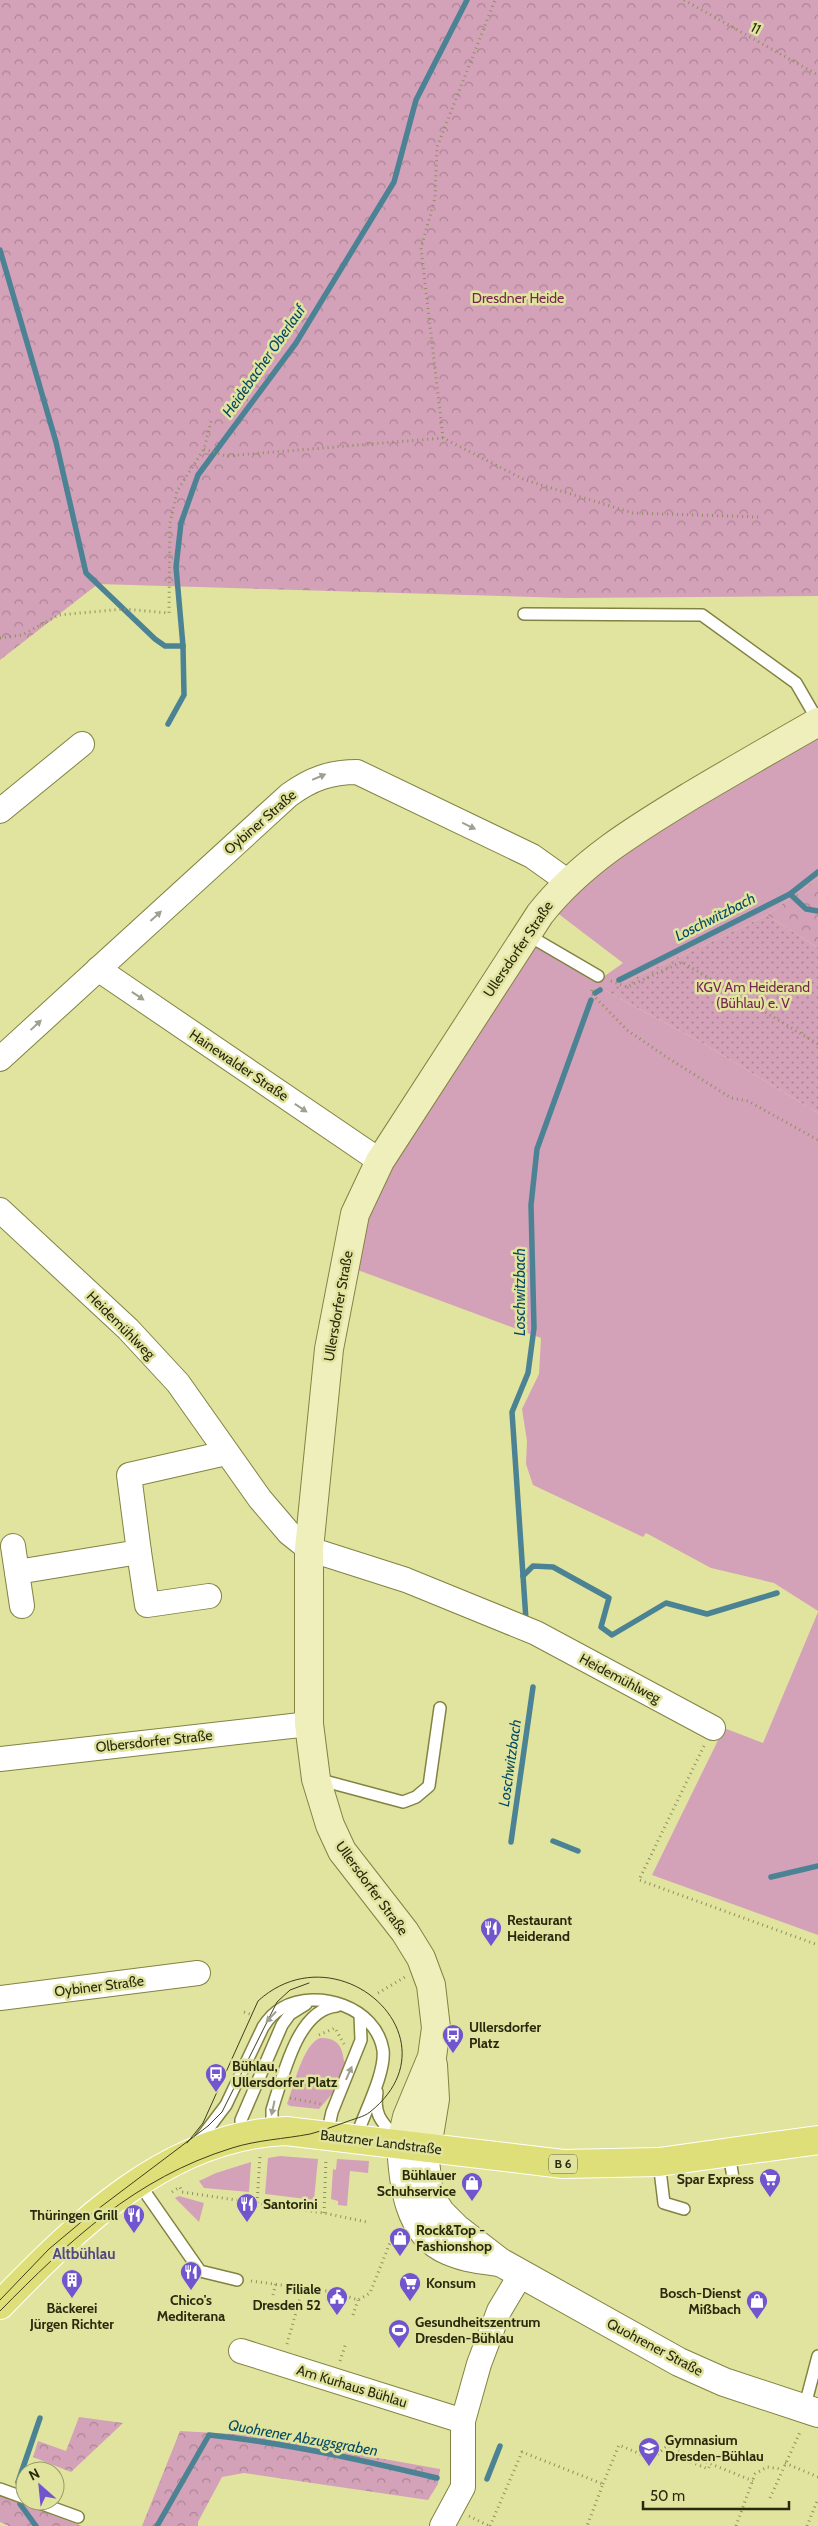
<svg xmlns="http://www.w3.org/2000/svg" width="818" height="2526" viewBox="0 0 818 2526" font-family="Cabin,sans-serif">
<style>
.grass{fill:#d4a2b8}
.forest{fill:url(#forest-crowns)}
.park{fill:url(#park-dots)}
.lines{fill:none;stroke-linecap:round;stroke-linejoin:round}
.stream{stroke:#4c8394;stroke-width:5.5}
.service-casing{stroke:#828341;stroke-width:14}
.minor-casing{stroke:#828341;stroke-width:26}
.tertiary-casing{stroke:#828341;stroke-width:30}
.secondary-casing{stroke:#828341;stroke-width:30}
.primary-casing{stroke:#fff;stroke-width:30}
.path{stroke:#8e905d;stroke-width:3;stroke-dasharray:1 4;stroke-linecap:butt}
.service{stroke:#fff;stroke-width:11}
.minor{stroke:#fff;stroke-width:24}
.tertiary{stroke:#fff;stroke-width:28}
.secondary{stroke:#efefbc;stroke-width:28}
.primary{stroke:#dfdf79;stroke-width:28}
.tram{stroke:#3f3f1e;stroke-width:1}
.oneway{fill:#9f9f92}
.labels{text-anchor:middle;stroke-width:5;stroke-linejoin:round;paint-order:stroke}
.shield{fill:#e1e49f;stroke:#606139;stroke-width:1}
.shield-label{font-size:12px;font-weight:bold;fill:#29290d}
.street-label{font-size:14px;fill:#29290d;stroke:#e1e49f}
.park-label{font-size:14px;fill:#772653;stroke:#e1e49f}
.poi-label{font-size:14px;font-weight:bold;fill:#29290d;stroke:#e1e49f;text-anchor:start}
.water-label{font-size:15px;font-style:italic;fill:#064b65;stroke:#e1e49f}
.neighbourhood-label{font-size:15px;font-weight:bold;fill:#534886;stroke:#e1e49f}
</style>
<defs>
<pattern id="forest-crowns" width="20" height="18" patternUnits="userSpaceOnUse" patternTransform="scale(1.25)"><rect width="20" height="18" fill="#d4a2b8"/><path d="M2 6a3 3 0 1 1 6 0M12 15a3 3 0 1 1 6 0" fill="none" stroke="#ac8494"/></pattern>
<pattern id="park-dots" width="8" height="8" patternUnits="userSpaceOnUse" patternTransform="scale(1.25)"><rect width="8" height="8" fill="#d4a2b8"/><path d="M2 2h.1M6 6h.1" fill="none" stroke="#ac8494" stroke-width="1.8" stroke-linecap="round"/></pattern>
</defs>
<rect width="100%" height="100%" fill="#e1e49f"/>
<g class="grass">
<polygon points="818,734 818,878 767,915 623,983 621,987 606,991 699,1041 818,1113 818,1611 774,1583 711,1568 646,1533 643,1537 533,1485 526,1464 527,1441 522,1409 539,1374 541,1338 355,1269 362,1233 376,1193 531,946 539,945 599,980 623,963 556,912 625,849"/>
<polygon points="818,1612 818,1935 652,1875 724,1728 763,1743"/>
<path d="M320,2038C337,2038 342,2045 344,2061L347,2063L334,2095H331L319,2109L290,2106L287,2104C293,2088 303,2044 320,2038Z"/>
<polygon points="280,2156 318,2159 314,2200 265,2194 268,2158"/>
<polygon points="337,2159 369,2161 368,2173 350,2171 347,2206 338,2205 338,2201 331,2199 333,2169 336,2170"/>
<polygon points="251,2162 249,2192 204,2188 199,2181 216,2173"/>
<polygon points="179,2196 204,2203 199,2222 175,2198"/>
</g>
<g class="forest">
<polygon points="0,0 818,0 818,596 567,598 98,584 0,660"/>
<polygon points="818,878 818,948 767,915"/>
<polygon points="79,2417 123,2423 71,2472 33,2457 38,2441 66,2451"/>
<polygon points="180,2431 250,2435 440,2469 438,2484 428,2500 244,2473 222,2477 198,2522 198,2526 142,2526"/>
<polygon points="0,2495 82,2526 9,2526 0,2522"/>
</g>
<polygon class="park" points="767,915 818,948 818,1113 699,1041 606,991 613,985 621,987 623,983"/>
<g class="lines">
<g class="stream">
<polyline points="0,250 56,442 86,573 155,639 165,646 183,646"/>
<polyline points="168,724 184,695 183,646 176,567 181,523 198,475 296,343 394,182 416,100 467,0"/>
<polyline points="790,894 806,909 818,911"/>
<polyline points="619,980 790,894 818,872"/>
<polyline points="595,993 600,990"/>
<polyline points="523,1576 533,1566 553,1567 609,1598 601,1627 612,1635 666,1603 707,1614 777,1593"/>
<polyline points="526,1620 512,1412 528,1373 534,1328 531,1205 537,1149 591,1000"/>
<polyline points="553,1841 578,1851"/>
<polyline points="511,1842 533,1687"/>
<polyline points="771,1877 818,1866"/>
<polyline points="487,2479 500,2446"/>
<polyline points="18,2482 40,2418"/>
<polyline points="20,2504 36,2526"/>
<path d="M157,2526L209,2435C287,2443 361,2460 437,2478"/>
</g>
<g class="service-casing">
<g id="service">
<polyline points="524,614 702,615 796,683 818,721"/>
<polyline points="526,934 598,976"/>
<polyline points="317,1779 403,1802 416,1797 429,1786 440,1708"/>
<path d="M377,2092C373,2116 383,2123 398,2140"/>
<path d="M272,2131V2110L275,2100C285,2070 299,2009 337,2006"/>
<polyline points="327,2135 332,2112 361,2040 360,2015"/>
<polyline points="241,2137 241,2120 282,2025 290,2014 306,2004"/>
<path d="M195,2146L226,2105L263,2027C268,2019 273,2013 282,2008C318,1988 376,2007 383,2050C386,2073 363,2115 356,2138"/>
<polyline points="729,2153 733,2178"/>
<polyline points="659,2162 664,2203 684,2209"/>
<polyline points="138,2182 200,2271 237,2280"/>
<polyline points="804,2409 818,2356"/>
<polyline points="0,2489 25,2498"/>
<polyline points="34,2501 78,2517"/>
</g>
</g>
<g class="minor-casing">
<g id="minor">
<polyline points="0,811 82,744"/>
<polyline points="98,969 380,1161"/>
<path d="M0,1059L289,795C311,779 330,772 357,772L532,856L567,881"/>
<polyline points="0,1210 128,1329 178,1383 260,1499 289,1533 309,1549 406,1580 536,1633 713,1728"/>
<polyline points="13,1546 22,1606"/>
<polyline points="139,1552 147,1605 209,1596"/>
<polyline points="17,1572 139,1552 129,1475 226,1453"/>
<polyline points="0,1759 309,1724"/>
<polyline points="0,1998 198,1973"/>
<polyline points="241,2351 463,2421"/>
<polyline points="442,2526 463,2487 463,2421 479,2364 499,2311 521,2274"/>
</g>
</g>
<g class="tertiary-casing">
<g id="tertiary">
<path d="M401,2143C403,2182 407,2234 449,2251C465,2258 482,2260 499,2262"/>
<polyline points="427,2148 425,2161 429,2195 441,2213 456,2228 500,2262 679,2362 724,2382 818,2413"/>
</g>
</g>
<g class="secondary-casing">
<g id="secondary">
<path d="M401,2143L407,2117L432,2057L436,2028L431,1985L421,1958L405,1932L342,1851L330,1825L316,1779L309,1724V1549L329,1349L355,1214L380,1161L540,914C581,862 636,829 692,795C734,770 776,746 818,722"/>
<polyline points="427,2148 435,2099 433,2065"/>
</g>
</g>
<g class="primary-casing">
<path id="primary" d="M0,2305C77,2226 167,2135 286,2131L563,2164L659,2162L818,2140"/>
</g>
<g class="path">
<polyline points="684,0 818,75"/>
<polyline points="443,438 421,248 435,198 437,147 495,0"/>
<polyline points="204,449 226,456 443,438 525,480 633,513 760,517"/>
<polyline points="0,638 22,635 59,615 124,609 169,613 170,523 177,491 204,449 212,418"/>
<polyline points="611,981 627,987 682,962 818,1044"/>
<polyline points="592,990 591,993 627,1030 665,1056 731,1098 748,1101 818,1140"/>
<polyline points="704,1746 639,1880 818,1945"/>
<polyline points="378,1993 405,1977"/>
<polyline points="244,2012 253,2015"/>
<polyline points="319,2035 335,2028 344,2044"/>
<polyline points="290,2098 321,2104"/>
<polyline points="172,2192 180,2187 182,2192 324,2213 367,2222"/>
<polyline points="257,2203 260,2156"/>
<polyline points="324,2213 326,2159"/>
<polyline points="251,2281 334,2292 358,2300 370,2293 395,2230"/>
<polyline points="273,2295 276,2283"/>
<polyline points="353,2315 358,2300"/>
<polyline points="287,2344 303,2288"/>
<polyline points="340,2361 346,2343"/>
<polyline points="677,2456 708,2469 711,2464"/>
<polyline points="785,2463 818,2477"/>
<polyline points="603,2484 619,2445 652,2459 667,2446 753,2481"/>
<polyline points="770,2498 801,2430"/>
<polyline points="469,2516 489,2526"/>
<polyline points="490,2526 522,2452 603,2484 587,2526"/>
<polyline points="736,2526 755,2474 767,2467 782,2469"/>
<polyline points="807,2526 818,2499"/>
</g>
<use href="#service" class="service"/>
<use href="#minor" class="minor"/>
<use href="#tertiary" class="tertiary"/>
<use href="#secondary" class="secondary"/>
<use href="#primary" class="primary"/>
<g class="tram">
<polyline points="0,2300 49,2249 86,2218 208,2126 222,2112 277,2002 290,1990 309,1983"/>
<path d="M0,2311C69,2241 135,2178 232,2148C257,2140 284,2139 310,2134C322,2131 334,2126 346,2122C353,2119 364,2117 370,2112C461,2039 338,1928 258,2001L203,2123L187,2143"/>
</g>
</g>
<defs><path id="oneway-solid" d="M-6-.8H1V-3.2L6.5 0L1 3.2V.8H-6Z" transform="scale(1.25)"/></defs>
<g class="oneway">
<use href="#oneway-solid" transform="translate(319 777) rotate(-23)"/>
<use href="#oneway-solid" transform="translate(469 826) rotate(26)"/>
<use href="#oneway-solid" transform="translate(156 916) rotate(-42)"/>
<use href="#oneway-solid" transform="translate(138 996) rotate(34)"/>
<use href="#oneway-solid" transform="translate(36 1025) rotate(-43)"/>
<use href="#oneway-solid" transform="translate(301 1108) rotate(34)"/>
<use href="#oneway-solid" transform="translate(271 2017) rotate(133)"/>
<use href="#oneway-solid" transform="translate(349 2073) rotate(-66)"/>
<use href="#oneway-solid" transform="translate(273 2108) rotate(102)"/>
</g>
<defs>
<g id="restaurant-pin" transform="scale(1.125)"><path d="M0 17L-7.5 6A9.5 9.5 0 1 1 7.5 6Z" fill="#7155cf" stroke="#e1e49f"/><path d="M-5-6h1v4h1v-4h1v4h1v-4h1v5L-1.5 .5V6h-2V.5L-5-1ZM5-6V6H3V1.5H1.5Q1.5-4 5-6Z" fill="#fff"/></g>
<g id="bus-pin" transform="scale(1.125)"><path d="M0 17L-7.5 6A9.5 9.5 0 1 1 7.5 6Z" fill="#7155cf" stroke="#e1e49f"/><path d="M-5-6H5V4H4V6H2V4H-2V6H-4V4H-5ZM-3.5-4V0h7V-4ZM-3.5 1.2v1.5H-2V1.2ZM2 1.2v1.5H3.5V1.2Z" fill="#fff"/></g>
<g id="supermarket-pin" transform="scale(1.125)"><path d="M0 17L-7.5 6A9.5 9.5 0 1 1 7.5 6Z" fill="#7155cf" stroke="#e1e49f"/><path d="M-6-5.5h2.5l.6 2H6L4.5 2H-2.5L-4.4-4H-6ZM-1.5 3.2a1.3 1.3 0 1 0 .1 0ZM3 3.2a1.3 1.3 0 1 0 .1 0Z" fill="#fff"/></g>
<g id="shop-pin" transform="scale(1.125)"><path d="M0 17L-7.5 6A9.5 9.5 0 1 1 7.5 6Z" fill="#7155cf" stroke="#e1e49f"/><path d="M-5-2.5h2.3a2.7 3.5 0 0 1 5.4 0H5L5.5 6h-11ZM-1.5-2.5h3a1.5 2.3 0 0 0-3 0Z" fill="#fff"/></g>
<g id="building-pin" transform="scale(1.125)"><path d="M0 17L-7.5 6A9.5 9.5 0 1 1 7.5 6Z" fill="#7155cf" stroke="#e1e49f"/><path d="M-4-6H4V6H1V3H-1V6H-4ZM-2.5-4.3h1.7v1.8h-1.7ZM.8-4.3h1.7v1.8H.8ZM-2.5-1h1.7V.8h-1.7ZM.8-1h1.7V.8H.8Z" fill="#fff"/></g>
<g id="civic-pin" transform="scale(1.125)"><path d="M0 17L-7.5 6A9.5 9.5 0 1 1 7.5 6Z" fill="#7155cf" stroke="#e1e49f"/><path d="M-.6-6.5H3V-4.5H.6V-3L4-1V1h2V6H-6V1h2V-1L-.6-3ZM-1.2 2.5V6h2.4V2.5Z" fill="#fff"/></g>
<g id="stadium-pin" transform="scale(1.125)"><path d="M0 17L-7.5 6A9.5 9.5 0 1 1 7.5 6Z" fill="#7155cf" stroke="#e1e49f"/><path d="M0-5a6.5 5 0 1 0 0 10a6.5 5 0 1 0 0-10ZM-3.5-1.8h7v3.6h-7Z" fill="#fff"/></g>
<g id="school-pin" transform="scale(1.125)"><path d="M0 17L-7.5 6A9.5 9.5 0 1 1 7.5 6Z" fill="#7155cf" stroke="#e1e49f"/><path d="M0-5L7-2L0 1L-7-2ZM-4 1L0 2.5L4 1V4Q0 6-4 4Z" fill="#fff"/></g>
</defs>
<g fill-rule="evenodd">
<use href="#restaurant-pin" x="491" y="1928"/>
<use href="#bus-pin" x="453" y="2035"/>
<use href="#bus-pin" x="216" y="2074"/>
<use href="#supermarket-pin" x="770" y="2179"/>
<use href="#shop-pin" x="472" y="2183"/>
<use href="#restaurant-pin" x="247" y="2204"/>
<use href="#restaurant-pin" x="134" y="2215"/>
<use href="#shop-pin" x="400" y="2238"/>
<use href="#restaurant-pin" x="191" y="2272"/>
<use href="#building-pin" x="72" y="2280"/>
<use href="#supermarket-pin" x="410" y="2283"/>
<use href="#civic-pin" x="337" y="2297"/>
<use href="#shop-pin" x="757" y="2301"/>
<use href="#stadium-pin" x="399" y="2330"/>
<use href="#school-pin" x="649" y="2448"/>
</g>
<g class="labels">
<rect class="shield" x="549" y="2154.5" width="28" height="19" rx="4"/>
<g class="shield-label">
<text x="563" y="2168">B 6</text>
</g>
<g class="street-label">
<text transform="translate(756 28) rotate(29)" y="5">11</text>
<text transform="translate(260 822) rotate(-41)" y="5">Oybiner Straße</text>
<text transform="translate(518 949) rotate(-56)" y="5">Ullersdorfer Straße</text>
<text transform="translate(239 1065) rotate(34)" y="5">Hainewalder Straße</text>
<text transform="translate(338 1306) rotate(-80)" y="5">Ullersdorfer Straße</text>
<text transform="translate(121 1325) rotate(45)" y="5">Heidemühlweg</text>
<text transform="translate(620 1678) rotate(28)" y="5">Heidemühlweg</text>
<text transform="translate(154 1741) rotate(-6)" y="5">Olbersdorfer Straße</text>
<text transform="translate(372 1888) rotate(54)" y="5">Ullersdorfer Straße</text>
<text transform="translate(99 1986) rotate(-7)" y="5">Oybiner Straße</text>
<text transform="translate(381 2142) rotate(7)" y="5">Bautzner Landstraße</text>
<text transform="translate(655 2347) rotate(28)" y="5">Quohrener Straße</text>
<text transform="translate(352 2386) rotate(17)" y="5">Am Kurhaus Bühlau</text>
</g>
<g class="park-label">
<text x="518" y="303">Dresdner Heide</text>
<text x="753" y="992">KGV Am Heiderand<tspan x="753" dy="16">(Bühlau) e. V</tspan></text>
</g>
<g class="poi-label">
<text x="507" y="1925">Restaurant<tspan x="507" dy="16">Heiderand</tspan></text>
<text x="469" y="2032">Ullersdorfer<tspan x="469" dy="16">Platz</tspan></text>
<text x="232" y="2071">Bühlau,<tspan x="232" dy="16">Ullersdorfer Platz</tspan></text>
<text x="456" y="2180" text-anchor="end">Bühlauer<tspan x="456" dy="16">Schuhservice</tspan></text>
<text x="754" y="2184" text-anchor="end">Spar Express</text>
<text x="263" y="2209">Santorini</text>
<text x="118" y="2220" text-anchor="end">Thüringen Grill</text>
<text x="416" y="2235">Rock&amp;Top -<tspan x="416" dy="16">Fashionshop</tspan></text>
<text x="426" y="2288">Konsum</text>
<text x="321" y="2294" text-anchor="end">Filiale<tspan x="321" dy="16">Dresden 52</tspan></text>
<text x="741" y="2298" text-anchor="end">Bosch-Dienst<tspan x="741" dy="16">Mißbach</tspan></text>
<text x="191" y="2305" text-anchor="middle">Chico's<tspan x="191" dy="16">Mediterana</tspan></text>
<text x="72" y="2313" text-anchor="middle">Bäckerei<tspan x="72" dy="16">Jürgen Richter</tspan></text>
<text x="415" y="2327">Gesundheitszentrum<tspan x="415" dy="16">Dresden-Bühlau</tspan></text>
<text x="665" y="2445">Gymnasium<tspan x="665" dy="16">Dresden-Bühlau</tspan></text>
</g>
<g class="water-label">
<text transform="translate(264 361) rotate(-55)" y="5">Heidebacher Oberlauf</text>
<text transform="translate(715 917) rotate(-27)" y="5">Loschwitzbach</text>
<text transform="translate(520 1292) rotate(-90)" y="5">Loschwitzbach</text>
<text transform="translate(510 1763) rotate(-82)" y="5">Loschwitzbach</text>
<text transform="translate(303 2438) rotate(10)" y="5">Quohrener Abzugsgraben</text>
</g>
<g class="neighbourhood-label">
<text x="84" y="2259">Altbühlau</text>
</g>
</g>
<g transform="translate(40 2486) rotate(333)"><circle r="24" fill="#e1e49f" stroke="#979965"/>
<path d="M0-4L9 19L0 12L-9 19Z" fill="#7155cf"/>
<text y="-8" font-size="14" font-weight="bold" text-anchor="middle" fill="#29290d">N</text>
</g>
<path d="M643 2501v8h146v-8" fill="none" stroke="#29290d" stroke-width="2.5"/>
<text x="650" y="2501" font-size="15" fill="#29290d" stroke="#e1e49f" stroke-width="4" paint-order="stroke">50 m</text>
</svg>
